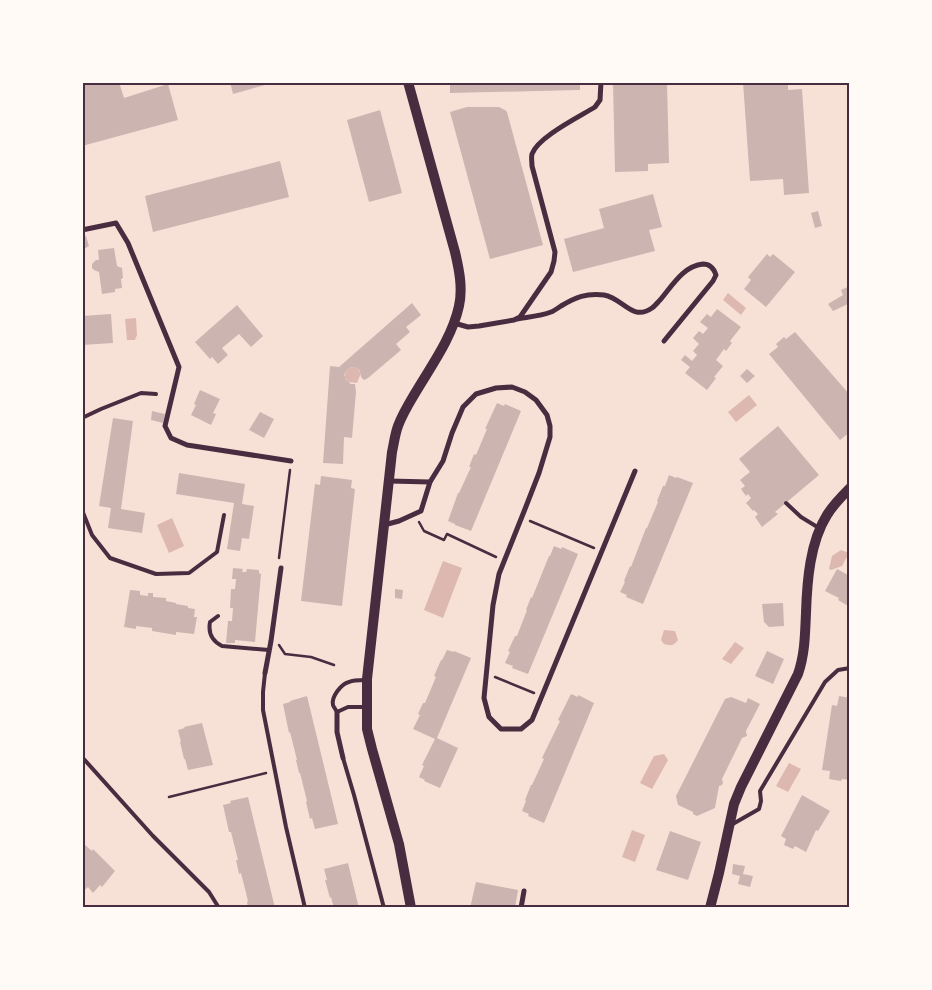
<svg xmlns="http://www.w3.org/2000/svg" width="932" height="990" viewBox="0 0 932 990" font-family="'Golos Text',sans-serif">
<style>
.water{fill:#dcb8b0}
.building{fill:#ccb4b1}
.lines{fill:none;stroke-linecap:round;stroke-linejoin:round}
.path{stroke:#4a2c40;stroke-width:2.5}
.service{stroke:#4a2c40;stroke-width:4}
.minor{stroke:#4a2c40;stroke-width:5}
.secondary{stroke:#4a2c40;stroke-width:10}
.neatline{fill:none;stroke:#4a2c40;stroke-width:2}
</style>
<rect width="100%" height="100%" fill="#f7e1d7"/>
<g class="water">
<polygon points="728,293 746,308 741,315 723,300"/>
<polygon points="136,318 137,335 135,340 127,340 125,319"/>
<polygon points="351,367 357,368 361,373 357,383 348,382 344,377 346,371"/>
<polygon points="749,395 757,405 736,422 728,412"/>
<polygon points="172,518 184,546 169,553 157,525"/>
<polygon points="841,550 849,553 842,566 831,570 829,569 832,556"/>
<polygon points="443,561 462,568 443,618 424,610"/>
<path d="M664,630L675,631L678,640C673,646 671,646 664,644L661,640Z"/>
<polygon points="735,642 744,648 731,664 722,659"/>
<polygon points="664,754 668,760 652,789 640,783 654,756"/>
<polygon points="789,763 801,769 788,792 776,786"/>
<polygon points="632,830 645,835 635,862 622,857"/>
</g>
<g class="building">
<polygon points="88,82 119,82 124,98 168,84 178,120 82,146 82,84"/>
<polygon points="230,82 272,82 272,83 233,94"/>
<polygon points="450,82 580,82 580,90 450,93"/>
<polygon points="613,82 667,82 669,163 648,164 648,171 615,172"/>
<polygon points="743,82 794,82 794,84 788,84 788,90 802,89 809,193 784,195 783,179 750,181"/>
<polygon points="467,107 499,107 505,110 507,112 543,245 490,259 450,112"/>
<polygon points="380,110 402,193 369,202 347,120"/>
<polygon points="280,161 289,197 153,232 145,196"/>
<polygon points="653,194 662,227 649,230 655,251 573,272 564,239 604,228 599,209"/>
<polygon points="818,211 822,226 815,228 811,213"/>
<polygon points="86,236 89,246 82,250 82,238"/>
<polygon points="114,248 117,266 122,268 123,278 121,279 122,288 115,289 115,292 102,294 99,272 94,270 92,268 92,264 96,260 99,260 98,250"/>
<polygon points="767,254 770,257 773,254 795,272 766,307 744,289 751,280 748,277"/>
<polygon points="850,286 850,303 833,311 828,304 843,295 841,290"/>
<polygon points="412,303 421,315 406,327 410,332 396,344 401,350 368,378 364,380 361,377 360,371 357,368 351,367 346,371 344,375 346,380 351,384 355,384 356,392 352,438 344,437 343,464 323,463 330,366 339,367"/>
<polygon points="237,305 263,336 251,347 239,334 222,348 228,355 218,364 212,357 210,359 195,342"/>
<polygon points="717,309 741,327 730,341 732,343 726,351 724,349 716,360 723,366 714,377 716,378 707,390 685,373 690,367 681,360 685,355 692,361 697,355 693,351 699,344 693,338 699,331 703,334 708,328 700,322 707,314 711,317"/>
<polygon points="111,314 113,343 82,345 82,316"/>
<polygon points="795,332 850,395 850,432 840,440 769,354 778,347 776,344 784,337 786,339"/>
<polygon points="747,369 755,376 747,383 740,376"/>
<polygon points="200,390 220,399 213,413 216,414 211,425 191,415 196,405 194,404"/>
<polygon points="497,403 504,406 505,404 521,411 471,531 455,525 455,524 448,521 458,493 459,493 471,467 469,467 474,454 476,455 487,429 485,429"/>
<polygon points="152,411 165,414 163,423 151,420"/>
<polygon points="260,412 274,419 264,438 249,430"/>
<polygon points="113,418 133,421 121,509 145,513 142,533 108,528 111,508 99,506"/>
<polygon points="778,426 819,475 775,512 778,514 762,527 755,517 758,514 754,510 753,511 746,503 751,498 748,494 746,496 741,489 745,486 740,480 750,472 739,459"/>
<polygon points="179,473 245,484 242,504 254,506 249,539 242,538 240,551 227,549 234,503 176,494"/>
<polygon points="669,475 676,478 677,477 693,483 643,604 626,597 627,595 620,592 625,582 624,581 630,566 631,567 646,528 647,528 658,502 657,501 663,486 665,486"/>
<polygon points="321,476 352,480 351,488 355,489 342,606 301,601 315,484 320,485"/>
<polygon points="554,546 561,549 562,547 578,554 528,674 512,668 513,666 505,663 510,652 508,651 515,636 517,636 527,610 526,610 531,597 532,598 549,556 550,556"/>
<polygon points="233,568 243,569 242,572 246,572 247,569 259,570 259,573 261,574 255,642 235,640 235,643 226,643 228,621 232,621 233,608 230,608 231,589 235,589 236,579 232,579"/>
<polygon points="837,569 850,576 850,607 838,600 839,598 825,591"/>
<polygon points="395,589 403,590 402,599 395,598"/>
<polygon points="130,590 140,591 140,595 148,596 148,593 153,593 153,597 166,598 166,601 176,603 176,604 188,606 188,608 195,609 194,617 197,617 194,634 176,632 176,635 152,631 152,628 136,626 136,629 124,627"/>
<polygon points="783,603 784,626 769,627 764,622 762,604"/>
<polygon points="447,650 454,652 454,651 471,658 437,738 458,748 440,788 424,781 425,780 419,777 424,766 422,765 435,739 413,729 420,715 418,714 423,703 425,703 436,677 434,676 441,660 442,660"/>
<polygon points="767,651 784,659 773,684 755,676"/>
<polygon points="571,694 578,697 578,695 594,703 544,823 528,816 529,814 522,811 526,801 525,800 531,785 532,785 544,759 542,758 560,721 558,720"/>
<polygon points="307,696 338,824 315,829 312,818 310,819 306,802 307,801 300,773 299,773 296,760 297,760 290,732 289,733 283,704 290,702 290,701"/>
<polygon points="839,696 850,698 850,778 849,780 842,779 841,781 829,779 830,771 822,770 832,705 837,706"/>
<polygon points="731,697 746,703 748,698 760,704 746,731 747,736 742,738 722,779 723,783 722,785 719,786 715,808 697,816 693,814 693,812 678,805 676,796 725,699"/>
<polygon points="202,723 213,765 188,770 185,759 184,759 180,742 181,742 178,730 185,728 184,727"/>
<polygon points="802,795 830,811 818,831 816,830 806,852 795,846 793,849 784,845 786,839 781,836"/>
<polygon points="248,797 275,908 248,908 247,902 248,901 241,873 239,874 236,860 238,860 231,832 229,832 223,805 231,803 230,801"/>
<polygon points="670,831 701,842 688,880 656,870"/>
<polygon points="84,844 92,851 93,849 115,871 102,887 100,885 93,893 88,887 82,892 82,846"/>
<polygon points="348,863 359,908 334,908 331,897 330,898 325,880 327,880 324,869"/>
<polygon points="733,864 745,866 743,874 753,876 750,887 738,884 740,876 732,874"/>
<polygon points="476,882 518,890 515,908 470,908"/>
</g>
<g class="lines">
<g class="path">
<polyline points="530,521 594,548"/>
<polyline points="419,522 424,531 444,540 447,534 496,557"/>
<polyline points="279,558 290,470"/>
<polyline points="279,645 285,654 311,657 334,665"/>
<polyline points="495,677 534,693"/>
<polyline points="169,797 266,773"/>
</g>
<g class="service">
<polyline points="82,418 101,409 141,393 156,394"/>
<polyline points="786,503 801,517 819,528"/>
<polyline points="82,510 92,535 110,558 156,574 189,573 217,552 224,515"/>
<path d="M218,616L210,622C208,633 212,641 222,646L269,650"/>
<polyline points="265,673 263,692 263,710 286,827 305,908"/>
<path d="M365,680C360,680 353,680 349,682C341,684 331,697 333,705C333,706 336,710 337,712L348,707H367"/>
<polyline points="82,757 153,836 209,892 219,908"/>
<polyline points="343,758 354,795 384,908"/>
<polyline points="731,825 759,809 761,801 760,791 825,682 838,670 850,668"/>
</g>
<g class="minor">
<polyline points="82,230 116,223 128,243 179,367 165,426 171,438 187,445 291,461"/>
<path d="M517,319C528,317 541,316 551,312C554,311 558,308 561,306C576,297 586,293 604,295C623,298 632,322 652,308C655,306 658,302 660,300C672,286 683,266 703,264C710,264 714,269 716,275L713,281L664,341"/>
<path d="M454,323L468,327L479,326L514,320L520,317L551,272L554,261L555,252L532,166C532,162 531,157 532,154C538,137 579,117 595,107L600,100L601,82"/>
<polyline points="389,481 430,482"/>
<polyline points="384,525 399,521 421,511 430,482 443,461 452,433 463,407 476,394 496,388 512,387 525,392 536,400 547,415 550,426 550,437 539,473 525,509 499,574 493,605 484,698 489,717 501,729 521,729 532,720 635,471"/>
<polyline points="265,673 271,641 281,568"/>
<polyline points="337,712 337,732 343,758"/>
<polyline points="521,908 524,891"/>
</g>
<g class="secondary">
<path d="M408,82L455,252C459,269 463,288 459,306C452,338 431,366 414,395C408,405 402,415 398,426C395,434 394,443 392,452L367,679V729L372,749L399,844L411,908"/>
<path d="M710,908L719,873L734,804L741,787L798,674C805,654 805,634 806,613C807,581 810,542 827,515C833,505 842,496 850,488"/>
</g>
</g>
<rect width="932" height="990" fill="none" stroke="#fffaf5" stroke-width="168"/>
<rect x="84" y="84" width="764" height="822" class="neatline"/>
</svg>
